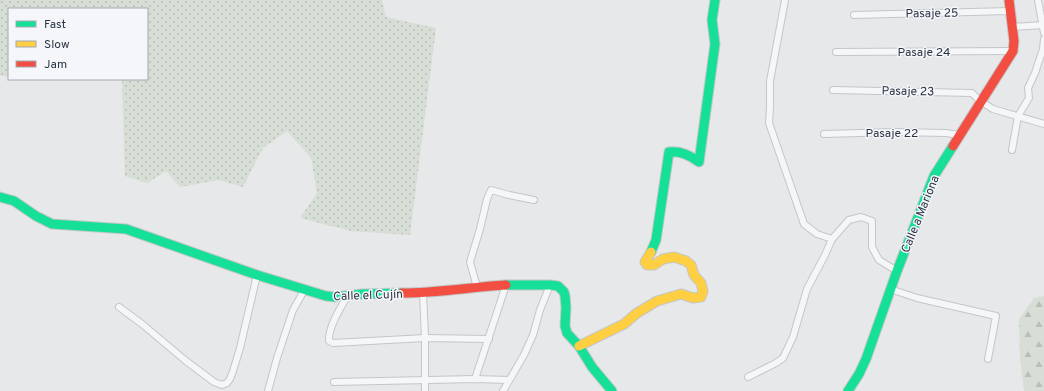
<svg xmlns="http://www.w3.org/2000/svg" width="1044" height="391" viewBox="0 0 1044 391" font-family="Overpass,sans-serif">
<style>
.grass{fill:url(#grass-dots)}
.forest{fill:url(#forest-firs)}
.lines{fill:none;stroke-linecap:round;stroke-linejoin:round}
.street-casing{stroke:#c4c6c8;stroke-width:8}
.fast-casing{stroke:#c4c6c8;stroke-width:11}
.slow-casing{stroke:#c4c6c8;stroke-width:11}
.jam-casing{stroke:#c4c6c8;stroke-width:11}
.street{stroke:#f5f6f7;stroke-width:6}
.fast{stroke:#16e098;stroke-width:9}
.slow{stroke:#ffcf43;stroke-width:9}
.jam{stroke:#f24e42;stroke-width:9}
.labels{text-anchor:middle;stroke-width:3;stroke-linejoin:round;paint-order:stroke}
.street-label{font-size:12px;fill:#2b3445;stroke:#f4f6f9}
</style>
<defs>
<pattern id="grass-dots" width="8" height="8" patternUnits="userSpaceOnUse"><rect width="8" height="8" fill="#d6ded6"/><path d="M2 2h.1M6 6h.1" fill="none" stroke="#b8bfb9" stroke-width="1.8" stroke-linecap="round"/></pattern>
<pattern id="forest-firs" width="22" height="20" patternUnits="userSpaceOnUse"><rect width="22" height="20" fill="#d6ded6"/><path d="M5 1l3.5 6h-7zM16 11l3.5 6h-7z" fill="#b8bfb9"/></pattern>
</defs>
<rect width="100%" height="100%" fill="#e6e8ea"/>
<polygon class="grass" points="0,0 382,0 386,17 436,28 410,235 351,231 300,218 317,193 311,158 287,131 263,148 243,187 219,180 180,187 166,171 147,183 125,176 122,80 115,79 147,79 147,9 9,9 9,77 0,75"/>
<polygon class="forest" points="1044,296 1044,391 1024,391 1020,359 1019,319 1034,298"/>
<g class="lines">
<g class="street-casing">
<g id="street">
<polyline points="785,0 770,81 770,107 769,123 804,224 817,234 832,239"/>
<polyline points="1038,0 1044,33"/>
<polyline points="854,15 1010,11"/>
<polyline points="1012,27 1044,25"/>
<polyline points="836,52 1013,51"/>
<polyline points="833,90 972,93 980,101 993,109 1044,124"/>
<polyline points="824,134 895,132 946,133 959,135"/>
<polyline points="1012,150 1018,116 1029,98 1028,88 1035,73 1043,49 1044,39"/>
<polyline points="477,287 470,262 480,229 487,199 491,190 509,195 534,200"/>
<polyline points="890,289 917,298 996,316 988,359"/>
<polyline points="423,293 425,338 425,391"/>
<path d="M348,295C341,307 328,327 329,341L333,343L425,338L489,339"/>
<polyline points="119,307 142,324 186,361 214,382 222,385 227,383 230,379 233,371 240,348 257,275"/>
<polyline points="748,377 776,363 783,358 793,337 807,289 825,255 832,239 849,220 861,217 872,221 872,247 879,260 897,271"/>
<polyline points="475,379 506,285"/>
<polyline points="334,382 475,379 509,380"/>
<polyline points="268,391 277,358 293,310 305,289"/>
<polyline points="503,391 524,355 533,335 540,310 550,285"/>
</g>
</g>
<g class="fast-casing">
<g id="fast">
<polyline points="0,197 14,201 36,216 52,224 126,229 257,275 326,296 335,297 362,294 402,293"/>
<path d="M651,252L656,240L669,152C681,151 689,155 699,162L715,44L712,20L715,0"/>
<polyline points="506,285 550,285 558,286 564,292 565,296 566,307 565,326 567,333 579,346 592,367 612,391"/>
<polyline points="848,391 859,374 866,359 897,271 934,176 953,146"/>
</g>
</g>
<g class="slow-casing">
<polyline id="slow" points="579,346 624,324 637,313 657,301 681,294 693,298 701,297 703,291 701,283 694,275 691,265 686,261 674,257 663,259 654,265 647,265 645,262 651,252"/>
</g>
<g class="jam-casing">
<g id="jam">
<polyline points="953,146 1013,51 1014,41 1009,0"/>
<path d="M402,293C437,293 471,287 506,285"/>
</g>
</g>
<use href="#street" class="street"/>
<use href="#fast" class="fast"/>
<use href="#slow" class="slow"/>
<use href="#jam" class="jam"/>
</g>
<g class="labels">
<g class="street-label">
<text transform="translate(932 13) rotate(-1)" y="4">Pasaje 25</text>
<text x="924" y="56">Pasaje 24</text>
<text transform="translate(908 91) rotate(1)" y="4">Pasaje 23</text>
<text x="892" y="137">Pasaje 22</text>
<text transform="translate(920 214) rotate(-68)" y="4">Calle a Mariona</text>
<text transform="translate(368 295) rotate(-2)" y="4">Calle el Cujín</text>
</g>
</g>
<rect x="8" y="8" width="140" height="72" fill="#f4f6f9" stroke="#a4a8b1"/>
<rect x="16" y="21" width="20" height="6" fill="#16e098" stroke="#a4a8b1"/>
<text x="44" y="28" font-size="12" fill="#2b3445">Fast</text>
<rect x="16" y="41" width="20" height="6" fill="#ffcf43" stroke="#a4a8b1"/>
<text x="44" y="48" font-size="12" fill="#2b3445">Slow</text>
<rect x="16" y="61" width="20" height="6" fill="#f24e42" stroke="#a4a8b1"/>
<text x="44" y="68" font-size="12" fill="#2b3445">Jam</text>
</svg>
